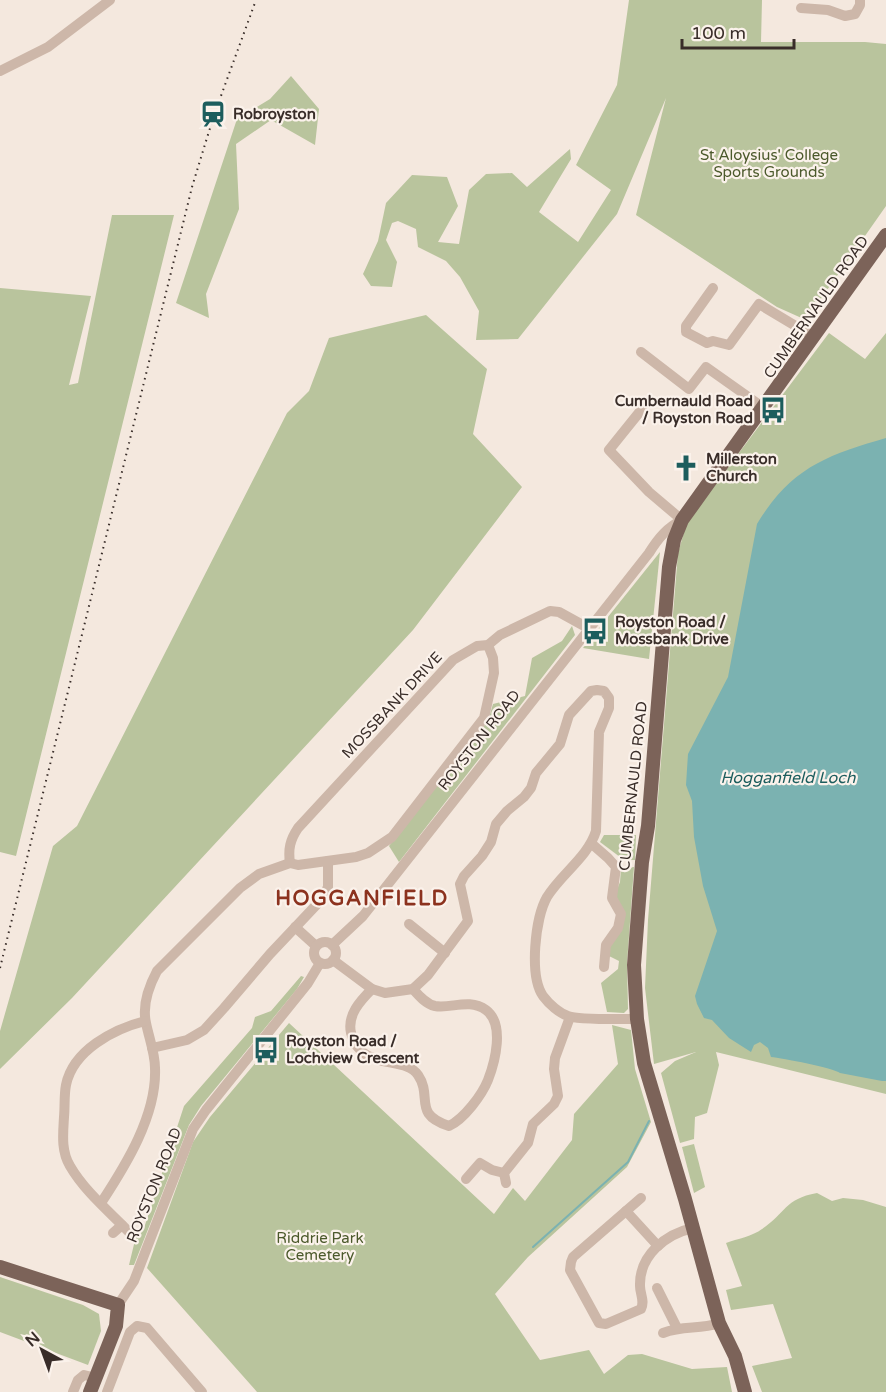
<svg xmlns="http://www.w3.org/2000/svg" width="886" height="1392" viewBox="0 0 886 1392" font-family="'Varela Round',sans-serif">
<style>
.green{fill:#b9c49d}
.water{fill:#7bb2b1}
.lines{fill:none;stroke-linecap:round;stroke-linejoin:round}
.stream{stroke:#7bb2b1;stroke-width:2}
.minor{stroke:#cdb7a9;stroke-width:10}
.major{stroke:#7c6359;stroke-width:14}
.rail{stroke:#392d29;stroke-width:2;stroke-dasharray:1.5 4.5;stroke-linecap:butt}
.labels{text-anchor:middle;stroke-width:4.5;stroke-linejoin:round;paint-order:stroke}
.poi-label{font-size:15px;font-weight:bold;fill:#392d29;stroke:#fbf2eb;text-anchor:start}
.park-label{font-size:15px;fill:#4b592b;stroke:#fbf2eb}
.street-label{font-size:15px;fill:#392d29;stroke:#fbf2eb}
.water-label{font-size:16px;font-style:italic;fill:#1c5d5d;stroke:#fbf2eb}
.district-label{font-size:21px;font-weight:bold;letter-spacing:1.5px;fill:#8c321e;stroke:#fbf2eb}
</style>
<rect width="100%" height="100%" fill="#f4e8de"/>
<g class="green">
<polygon points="629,0 762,0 761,42 865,42 886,44 886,206 806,320 777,307 636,215 666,98 617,214 518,339 476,340 479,311 460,277 446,261 418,247 416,229 398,221 392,223 386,240 397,262 392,287 371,286 363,274 378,241 386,203 412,175 447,177 458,206 438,242 459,244 469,190 486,174 512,173 527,187 570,149 571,159 539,212 578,242 611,190 576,165 617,85"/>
<polygon points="291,76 319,109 315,145 271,120 236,144 239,209 206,294 209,318 176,303 237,119 270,99"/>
<polygon points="112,215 174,215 16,856 0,852 0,288 91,296 69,385 78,383"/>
<polygon points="426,315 487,369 473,434 522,487 413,630 72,998 0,1069 0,1031 53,846 77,826 287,413 309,391 329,338"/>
<polygon points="829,333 865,359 886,333 886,1094 716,1052 719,1065 707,1113 695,1117 694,1139 680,1143 661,1073 675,1061 696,1052 654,1064 645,988 648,920 678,553 687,522"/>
<polygon points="660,552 649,659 583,648"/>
<polygon points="572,626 575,635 399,862 389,846 488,721 493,704 525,696 532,658 562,641"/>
<polygon points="604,835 636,835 635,860 624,860 600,842"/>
<polygon points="634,867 627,963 628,1009 624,1013 607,1012 601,983 618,969 619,961 609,956 608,949 621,929 616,892 620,882 621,869"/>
<polygon points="301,976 304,977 297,989 201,1106 189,1125 134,1265 129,1265 136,1236 145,1225 184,1106 252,1028 255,1017 271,1011"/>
<polygon points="289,1023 494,1214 513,1188 525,1201 572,1140 574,1114 618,1064 612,1025 631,1030 635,1069 651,1122 627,1167 528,1257 495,1294 540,1360 589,1350 604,1374 628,1355 642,1354 692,1369 727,1367 732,1392 257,1392 147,1268 193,1142 210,1117"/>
<polygon points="694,1144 705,1187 694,1193 682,1147"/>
<path d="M817,1193L832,1201L843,1198L863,1200L886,1207V1392H762L752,1366L792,1358L773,1304L731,1310L726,1290L742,1286L726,1243C737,1239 753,1236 762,1229C786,1213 784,1199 817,1193Z"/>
<polygon points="0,1277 83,1305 99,1314 101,1331 88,1365 0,1332"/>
</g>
<path class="water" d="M886,438V1081H882L840,1073C834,1068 782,1058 771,1057L768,1048L760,1042L754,1045L751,1052L729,1038L712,1020L704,1018L697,1004L695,996L717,931L703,886L694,837L692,801L686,785L688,754L728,677L757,524C790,469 826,455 886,438Z"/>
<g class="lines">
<polyline class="stream" points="533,1247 628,1162 649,1121"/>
<g class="minor">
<polyline points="801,8 828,10 845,16 855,14 860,5 860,0"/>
<polyline points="0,71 48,47 110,0"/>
<polyline points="713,288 686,326 686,332 707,343 713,341 729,345 759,304 814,337"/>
<polyline points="641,352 689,389 706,367 764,408"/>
<polyline points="592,844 608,858 616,867 612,898 621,914 618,928 606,945 604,967"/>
<path d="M290,863C288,849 290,840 298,828L453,660L477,646L488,645L500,635L550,611L559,612L588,628"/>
<polyline points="409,924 445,953"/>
<polyline points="295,927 316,946"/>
<circle cx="325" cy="953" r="11"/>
<path d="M332,945L363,916L649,553C659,537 667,528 682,520L649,492L609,450L642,409"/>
<path d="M333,960L372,989L385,993L413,989L428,975L468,921L460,884L464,876L482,856L491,842L496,824L507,811L524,797L531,788L536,773L560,744L569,715L591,691L597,690L604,691L609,698V708L599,732L596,831C588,857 561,874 547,897C535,918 529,976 543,996C549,1004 559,1013 568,1016C576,1020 626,1019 637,1019"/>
<path d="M372,989C360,1001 347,1015 351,1033C361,1072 405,1055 418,1075C433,1097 412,1114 449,1126C464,1119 482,1095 488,1080C495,1062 505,1024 486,1010C469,998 451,1009 435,1006C426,1004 419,996 413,989"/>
<polyline points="152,1048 187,1040 204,1030 224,1008 270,954 321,900 328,887 328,861"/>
<polyline points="466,1179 480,1163 492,1170 504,1173"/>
<polyline points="506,1183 504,1173 528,1143 533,1124 554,1104 558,1096 554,1069 555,1058 570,1017"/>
<path d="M641,1198L573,1257L571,1262L570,1270L599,1323L606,1324L641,1309C645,1301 640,1294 640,1286C639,1255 666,1234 693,1228"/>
<path d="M101,1203C126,1165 157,1115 155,1068C155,1053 149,1038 146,1023C142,1005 149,986 157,971L240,888L259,874L290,863L298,865L356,857L368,853L392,837L484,718L494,673L493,658L488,645"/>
<polyline points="626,1211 658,1246"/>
<polyline points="113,1233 122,1225"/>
<path d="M131,1234C111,1213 85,1192 70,1166C61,1151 63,1134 64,1117C65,1106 64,1095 66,1085C73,1050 114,1029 145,1021"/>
<polyline points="657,1288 677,1328"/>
<polyline points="118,1305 134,1281 193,1129 206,1110 308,983 320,963"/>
<path d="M663,1333C684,1325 699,1330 719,1323"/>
<polyline points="73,1392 78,1380 84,1375 96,1378"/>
<polyline points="107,1392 130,1332 137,1326 147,1328 202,1392"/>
</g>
<g class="major">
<polyline points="0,1267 118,1305 116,1326 90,1392"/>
<polyline points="745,1392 735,1356 719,1323 685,1199 644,1063 637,1019 634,965 642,862 648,826 669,567 674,540 682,520 886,235"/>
</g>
<polyline class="rail" points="0,968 192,187 214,115 256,0"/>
</g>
<defs>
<g id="station-bare" transform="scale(2.07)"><path d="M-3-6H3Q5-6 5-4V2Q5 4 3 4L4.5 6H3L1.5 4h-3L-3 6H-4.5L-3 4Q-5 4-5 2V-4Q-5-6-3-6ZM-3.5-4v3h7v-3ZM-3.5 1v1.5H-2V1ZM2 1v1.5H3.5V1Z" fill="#1c5d5d" stroke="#fbf2eb" stroke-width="2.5" paint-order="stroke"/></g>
<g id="bus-bare" transform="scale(2.07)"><path d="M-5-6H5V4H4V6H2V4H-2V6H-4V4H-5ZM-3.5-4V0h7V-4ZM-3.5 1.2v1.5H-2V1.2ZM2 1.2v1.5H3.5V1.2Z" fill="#1c5d5d" stroke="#fbf2eb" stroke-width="2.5" paint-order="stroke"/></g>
<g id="church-bare" transform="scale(2.07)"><path d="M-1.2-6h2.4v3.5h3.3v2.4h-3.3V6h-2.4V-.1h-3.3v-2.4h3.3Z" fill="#1c5d5d" stroke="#fbf2eb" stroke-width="2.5" paint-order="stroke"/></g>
</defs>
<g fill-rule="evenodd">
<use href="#station-bare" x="213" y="114"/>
<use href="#bus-bare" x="773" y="410"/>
<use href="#church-bare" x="686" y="468"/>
<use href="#bus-bare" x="595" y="631"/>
<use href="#bus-bare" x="266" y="1050"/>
</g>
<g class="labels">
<g class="poi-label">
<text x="233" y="119">Robroyston</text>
<text x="753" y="406" text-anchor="end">Cumbernauld Road<tspan x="753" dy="17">/ Royston Road</tspan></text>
<text x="706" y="464">Millerston<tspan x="706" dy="17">Church</tspan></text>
<text x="615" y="627">Royston Road /<tspan x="615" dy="17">Mossbank Drive</tspan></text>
<text x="286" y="1046">Royston Road /<tspan x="286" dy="17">Lochview Crescent</tspan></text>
</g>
<g class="park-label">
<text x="769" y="160">St Aloysius' College<tspan x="769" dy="17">Sports Grounds</tspan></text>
<text x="320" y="1243">Riddrie Park<tspan x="320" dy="17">Cemetery</tspan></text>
</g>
<g class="street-label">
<text transform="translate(816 307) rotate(-55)" y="5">CUMBERNAULD ROAD</text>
<text transform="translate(392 705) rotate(-47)" y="5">MOSSBANK DRIVE</text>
<text transform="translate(479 740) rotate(-52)" y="5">ROYSTON ROAD</text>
<text transform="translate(633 786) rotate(-84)" y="5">CUMBERNAULD ROAD</text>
<text transform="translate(154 1185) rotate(-68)" y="5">ROYSTON ROAD</text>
</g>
<g class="water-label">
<text x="788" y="783">Hogganfield Loch</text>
</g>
<g class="district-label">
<text x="362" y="905">HOGGANFIELD</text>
</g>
</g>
<g transform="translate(42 1350) rotate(319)" stroke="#fbf2eb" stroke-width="4.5" paint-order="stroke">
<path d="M0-4.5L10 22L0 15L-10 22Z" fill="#392d29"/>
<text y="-9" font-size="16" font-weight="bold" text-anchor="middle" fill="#392d29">N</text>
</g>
<path d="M682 39v9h112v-9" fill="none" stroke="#392d29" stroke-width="3"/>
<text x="691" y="39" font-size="18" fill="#392d29" stroke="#fbf2eb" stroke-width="4.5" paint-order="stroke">100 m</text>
</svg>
